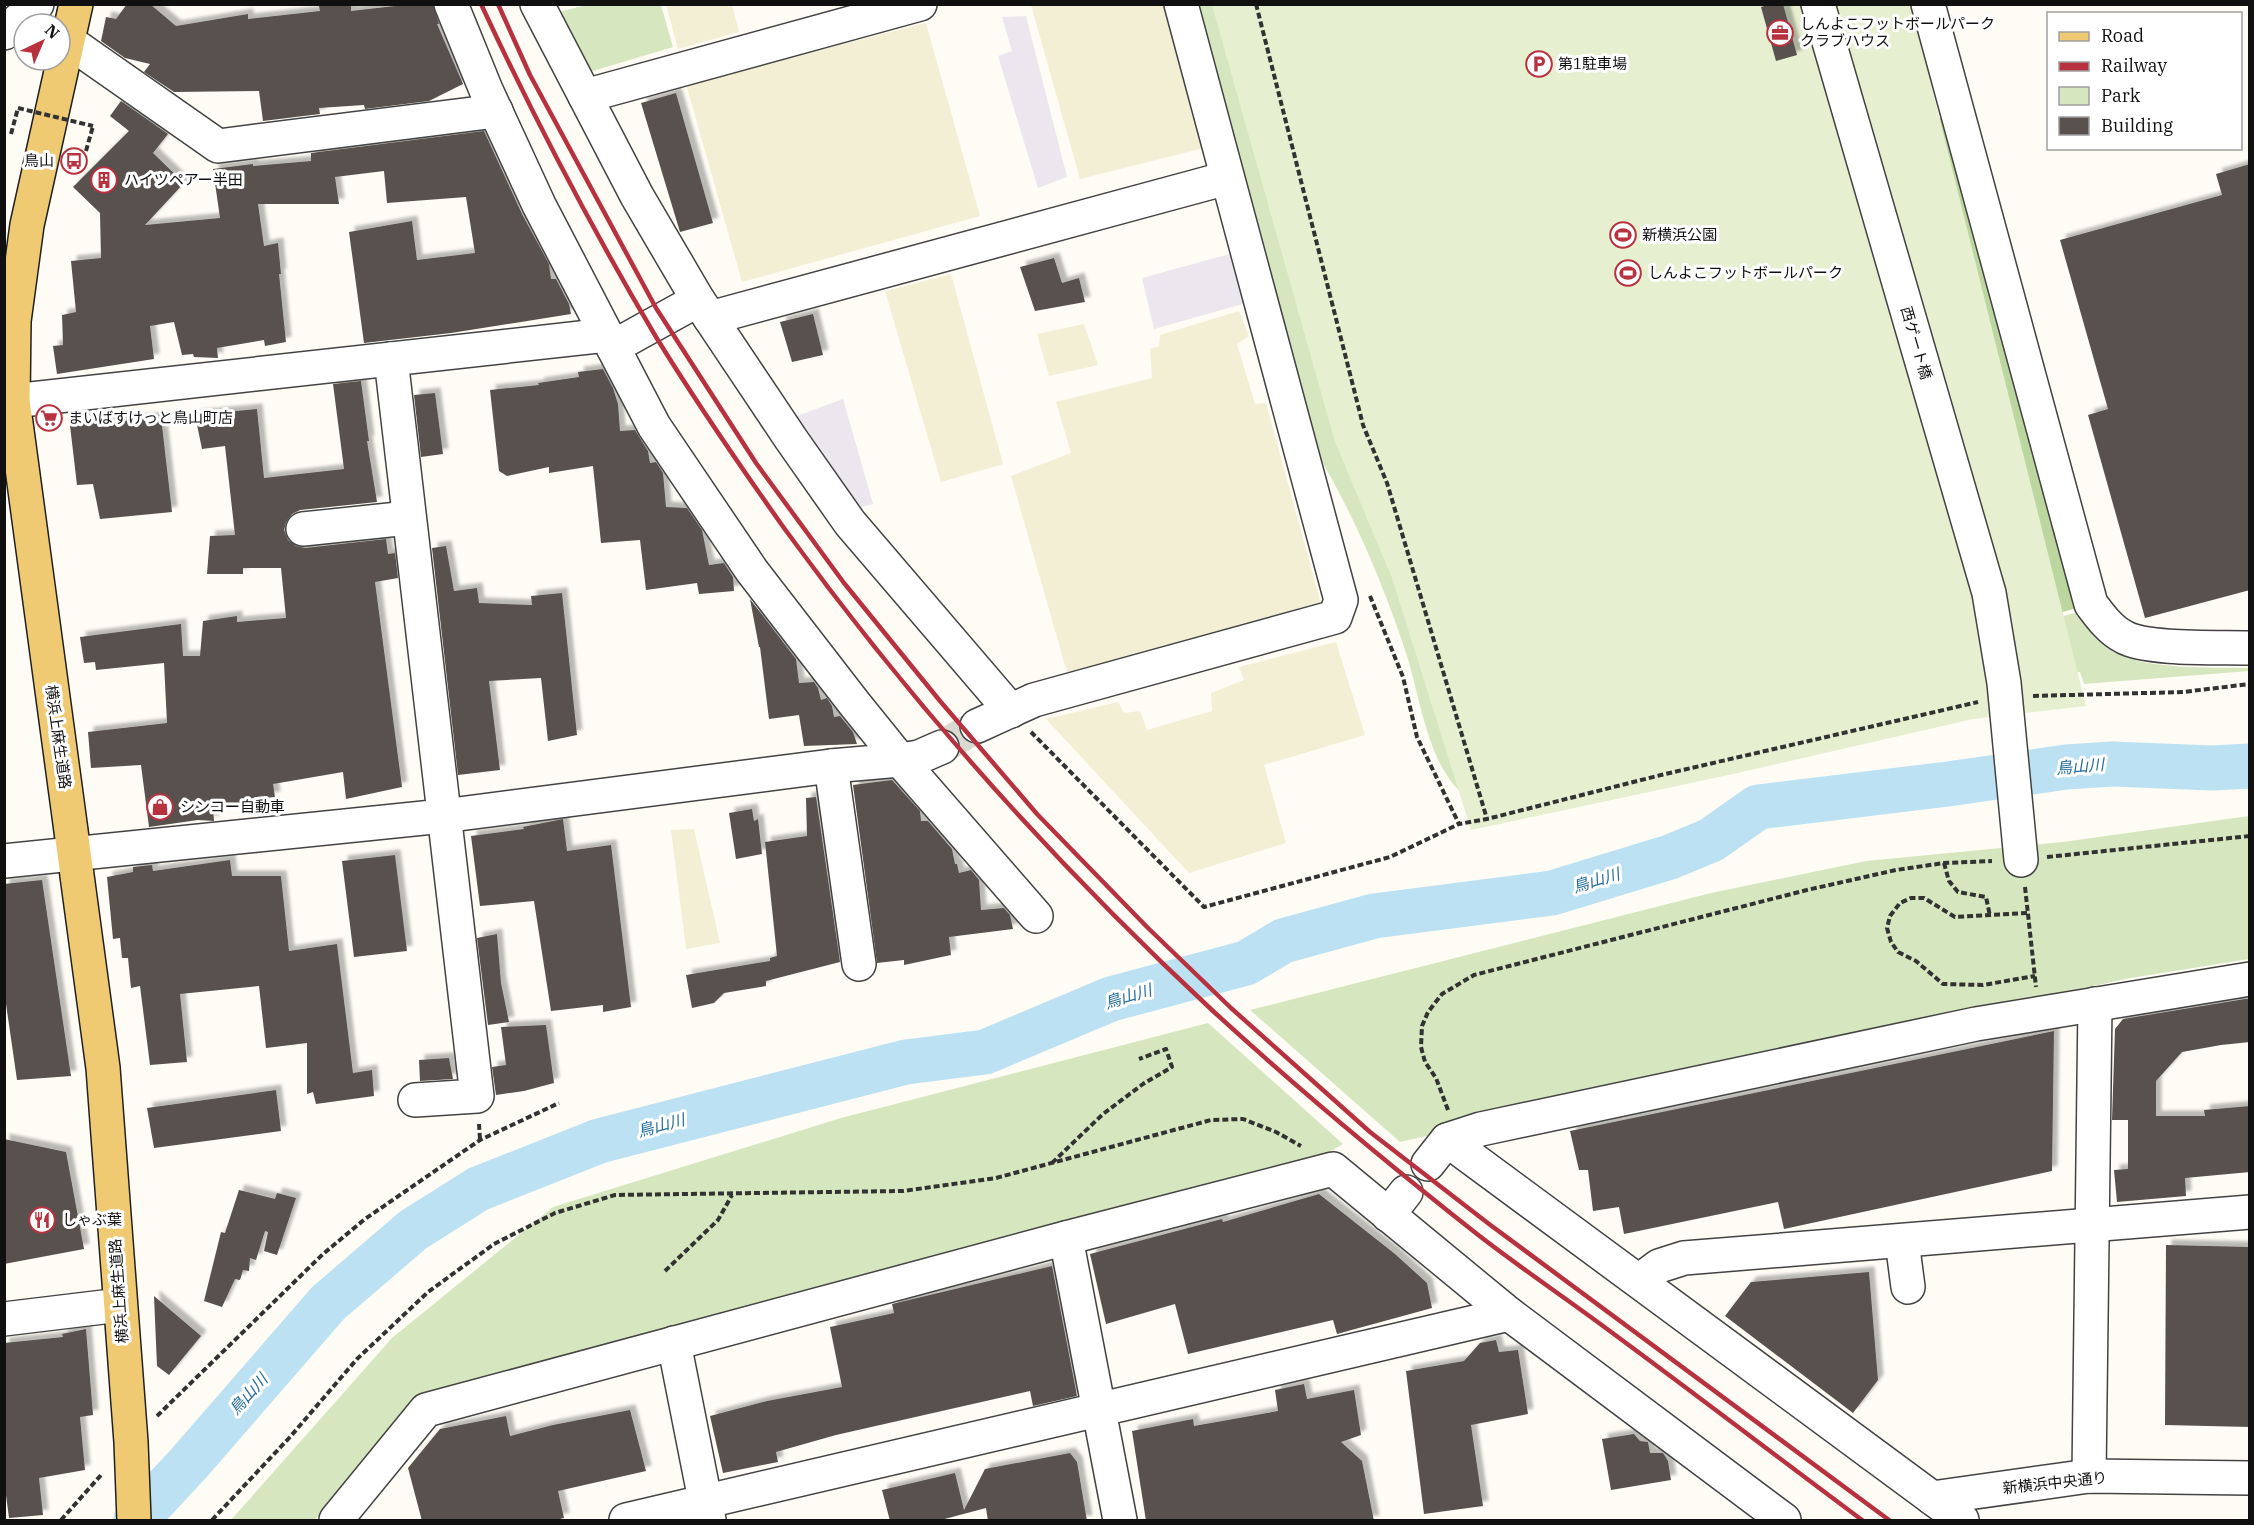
<svg xmlns="http://www.w3.org/2000/svg" width="2254" height="1525" viewBox="0 0 2254 1525" font-family="'IBM Plex Serif','Noto Sans JP',serif">
<style>
.industrial{fill:#ece6ee}
.farmland{fill:#f3efd5}
.green{fill:#d6e7bf}
.forest{fill:#bbd79f}
.pitch{fill:#e6efd0}
.lines{fill:none;stroke-linecap:round;stroke-linejoin:round}
.river{stroke:#bce1f2;stroke-width:45}
.building{fill:#58514d;filter:url(#shadow)}
.minor-tunnel{stroke:#dad9d2;stroke-width:33;stroke-dasharray:33 16;stroke-linecap:butt}
.minor-casing{stroke:#434343;stroke-width:36}
.major-casing{stroke:#212121;stroke-width:36}
.path{stroke:#323232;stroke-width:4;stroke-dasharray:6 3;stroke-linecap:butt}
.minor{stroke:#fff;stroke-width:33}
.major{stroke:#efca73;stroke-width:33}
.rail{stroke:#b8313f;stroke-width:4.5}
.path-bridge{stroke:#323232;stroke-width:4;stroke-dasharray:6 3;stroke-linecap:butt}
.labels{text-anchor:middle;stroke-width:6;stroke-linejoin:round;paint-order:stroke}
.poi-label{font-size:15px;fill:#101010;stroke:#fff;text-anchor:start}
.street-label{font-size:15px;fill:#101010;stroke:#fff}
.water-label{font-size:16px;font-style:italic;fill:#216c9b;stroke:#fff}
</style>
<defs>
<filter id="shadow"><feDropShadow dx="5.5" dy="-5.5" stdDeviation="1.5" flood-color="#0004"/></filter>
</defs>
<rect width="100%" height="100%" fill="#fefcf4"/>
<g class="industrial">
<polygon points="1026,16 1067,177 1038,188 998,56 1012,51 1002,17"/>
<polygon points="1233,253 1246,303 1154,329 1142,278"/>
<polygon points="843,399 873,504 857,508 794,417"/>
</g>
<g class="farmland">
<polygon points="666,5 732,5 739,32 678,49"/>
<polygon points="1031,5 1165,5 1204,148 1080,179"/>
<polygon points="926,23 980,216 742,282 686,84"/>
<polygon points="951,274 1003,464 941,482 885,291"/>
<polygon points="1239,311 1249,336 1237,344 1255,404 1266,403 1321,604 1068,676 1011,476 1071,453 1056,402 1152,378 1150,349 1159,346 1160,335"/>
<polygon points="1084,324 1098,365 1049,376 1037,334"/>
<polygon points="1336,642 1365,735 1264,765 1286,843 1189,873 1046,719 1118,702 1124,713 1140,711 1147,730 1212,711 1211,693 1244,680 1239,667"/>
<polygon points="694,829 720,943 686,949 671,830"/>
</g>
<g class="green">
<polygon points="587,5 661,5 673,47 590,72 558,12"/>
<path d="M1193,5H1245L1462,793C1428,764 1420,697 1407,656C1385,588 1351,507 1313,447Z"/>
<path d="M2078,612C2087,623 2096,639 2107,648C2139,671 2211,667 2249,668V671L2084,684L2080,672L2047,673L2037,623Z"/>
<polygon points="2249,816 2249,959 2125,979 1400,1142 1250,1010 1711,893 1866,861 2063,842"/>
<polygon points="1208,1023 1343,1144 1313,1162 414,1401 315,1520 231,1520 392,1338 553,1207 841,1118"/>
</g>
<polygon class="forest" points="1948,116 2077,608 2037,619 1904,127"/>
<polygon class="pitch" points="1212,5 1914,5 1917,28 2086,706 1973,719 1733,774 1471,830 1392,578 1335,442"/>
<g class="lines">
<polyline class="river" points="136,1520 190,1462 328,1303 413,1230 478,1189 599,1141 906,1062 985,1052 1111,999 1246,963 1283,941 1374,916 1552,893 1670,857 1711,840 1758,807 1948,784 2066,767 2112,764 2212,768 2250,766"/>
</g>
<g class="building">
<polygon points="127,4 150,4 176,26 248,14 248,19 320,11 319,6 351,5 351,11 412,4 433,4 439,24 437,24 463,84 429,101 365,109 364,105 319,108 320,114 263,121 259,91 174,92 144,72 150,64 125,58 101,41 106,17 116,19"/>
<polygon points="1771,4 1783,4 1797,55 1776,61 1761,7"/>
<polygon points="676,93 713,223 680,232 641,103"/>
<polygon points="121,101 168,134 153,153 184,183 145,225 220,218 213,169 253,164 253,166 311,161 311,153 484,131 522,214 549,264 551,279 556,279 569,304 571,314 451,333 364,343 349,232 412,221 417,260 475,253 466,197 387,203 384,171 335,177 339,204 258,204 264,246 278,243 281,274 279,274 286,342 265,346 264,340 217,348 218,358 194,357 193,354 182,355 174,322 150,326 154,359 57,374 53,346 63,345 62,315 76,312 71,261 101,258 100,213 73,187 129,131 110,116"/>
<polygon points="2250,164 2250,590 2145,618 2088,415 2108,409 2060,240 2222,195 2216,174"/>
<polygon points="1054,258 1062,283 1079,278 1085,302 1035,311 1020,267"/>
<polygon points="813,314 823,355 792,362 780,322"/>
<polygon points="603,369 613,388 618,404 620,431 635,430 648,451 650,463 656,462 663,473 666,507 687,508 702,530 709,565 724,563 733,577 734,591 699,594 697,583 646,590 640,540 601,543 593,466 549,473 549,467 507,476 499,471 490,390 539,385 538,383 579,377 578,372"/>
<polygon points="361,381 369,441 367,441 377,502 300,510 292,514 286,522 284,530 288,540 296,546 305,548 386,539 388,554 395,553 398,578 375,582 402,787 346,799 343,772 273,784 275,797 243,800 243,803 213,809 214,821 198,820 149,827 141,765 91,768 88,732 167,723 164,663 96,670 95,662 84,663 80,637 181,624 183,656 200,656 203,621 237,616 237,622 286,618 281,568 243,568 243,574 207,574 210,536 235,535 225,446 202,449 195,415 257,409 264,478 344,469 333,384"/>
<polygon points="435,393 443,454 421,457 414,395"/>
<polygon points="96,416 97,424 161,417 172,512 100,519 93,484 77,485 69,417"/>
<polygon points="446,546 454,591 477,588 479,603 532,605 531,596 562,593 577,735 548,741 541,678 489,681 500,770 458,775 432,548"/>
<polygon points="750,599 796,659 799,683 814,682 818,688 821,700 827,698 832,706 834,717 840,716 853,732 857,744 804,746 799,715 769,719 760,647 759,647"/>
<polygon points="892,780 920,811 921,821 928,821 952,849 955,864 957,864 959,873 971,870 979,880 981,910 1004,908 1010,915 1013,929 949,937 951,955 904,965 904,960 877,963 853,785"/>
<polygon points="816,797 840,962 766,981 766,986 724,993 714,1003 692,1008 686,975 770,961 770,958 777,956 765,842 807,836 806,798"/>
<polygon points="752,809 754,821 758,819 762,854 736,859 729,813"/>
<polygon points="563,819 567,851 611,845 631,1007 603,1012 603,1005 551,1011 534,901 480,906 471,836 524,829 523,827"/>
<polygon points="395,855 407,951 354,957 342,861"/>
<polygon points="230,860 232,876 281,876 289,951 337,944 353,1073 372,1070 374,1096 316,1104 313,1092 307,1094 307,1043 266,1048 259,986 180,994 187,1062 150,1065 140,986 131,988 128,958 122,958 120,938 113,939 107,877 133,872 133,867 152,865 153,871"/>
<polygon points="42,880 71,1076 17,1080 4,990 4,884"/>
<polygon points="497,934 501,983 509,1022 488,1025 477,938"/>
<polygon points="2245,999 2250,999 2250,1042 2221,1045 2182,1052 2156,1081 2156,1116 2205,1116 2204,1110 2250,1106 2250,1172 2185,1178 2186,1196 2117,1202 2114,1170 2128,1169 2128,1120 2112,1120 2115,1029 2123,1019"/>
<polygon points="546,1025 554,1083 524,1091 496,1095 492,1067 506,1065 501,1027"/>
<polygon points="2054,1031 2052,1171 1784,1229 1778,1202 1624,1234 1619,1207 1593,1211 1588,1170 1579,1170 1570,1131"/>
<polygon points="449,1058 453,1079 420,1081 419,1060"/>
<polygon points="276,1090 281,1131 154,1148 147,1108"/>
<polygon points="4,1139 66,1152 84,1249 4,1264"/>
<polygon points="239,1190 275,1199 277,1193 296,1198 277,1255 264,1251 268,1232 265,1231 256,1260 250,1258 249,1271 243,1270 240,1280 235,1279 222,1307 204,1301 221,1232 225,1233"/>
<polygon points="1319,1194 1395,1254 1427,1283 1432,1308 1337,1334 1333,1320 1188,1354 1175,1304 1106,1324 1090,1254 1222,1219 1223,1222"/>
<polygon points="2166,1245 2250,1247 2250,1427 2165,1425"/>
<polygon points="1052,1266 1077,1396 1033,1406 1030,1391 836,1435 776,1452 778,1462 723,1473 710,1416 767,1401 842,1387 830,1327 894,1313 892,1304"/>
<polygon points="1869,1272 1878,1380 1853,1413 1725,1316 1751,1282"/>
<polygon points="154,1296 201,1336 169,1375 157,1366"/>
<polygon points="86,1329 93,1415 80,1417 85,1470 39,1478 43,1515 9,1518 4,1480 4,1343 63,1337 62,1334"/>
<polygon points="1496,1340 1499,1352 1518,1350 1528,1414 1471,1425 1483,1506 1424,1514 1406,1371 1464,1361 1480,1343"/>
<polygon points="1304,1384 1307,1399 1354,1390 1361,1435 1341,1442 1362,1461 1374,1521 1146,1521 1132,1431 1193,1419 1194,1426 1278,1411 1275,1390"/>
<polygon points="630,1410 646,1471 558,1491 564,1518 551,1521 422,1521 408,1468 440,1429 506,1416 510,1436 553,1425"/>
<polygon points="1634,1434 1640,1441 1648,1442 1650,1453 1663,1453 1668,1461 1671,1480 1611,1490 1602,1439"/>
<polygon points="1070,1453 1077,1462 1087,1521 988,1521 986,1508 937,1521 890,1521 882,1490 955,1473 964,1510 985,1469"/>
</g>
<g class="lines">
<polyline class="minor-tunnel" points="942,747 977,726"/>
<g class="minor-casing">
<g id="minor">
<polyline points="451,4 486,90 539,205 654,426 752,571 854,703 900,760 1036,916"/>
<polyline points="537,4 637,196 698,300 791,439 850,523 1011,711"/>
<polyline points="1818,4 1989,593 2004,683 2021,860"/>
<path d="M1928,4L2091,604C2100,616 2110,630 2124,637C2147,650 2219,647 2250,648"/>
<polyline points="4,33 37,4"/>
<polyline points="68,41 218,146 496,111"/>
<polyline points="585,96 920,4"/>
<polyline points="710,318 1227,178"/>
<polyline points="613,347 698,300"/>
<polyline points="391,359 477,1096 415,1100"/>
<polyline points="4,402 607,335"/>
<polyline points="303,529 408,518"/>
<polyline points="977,726 1034,700 1335,617 1341,600 1181,4"/>
<polyline points="831,766 859,964"/>
<polyline points="4,861 443,816 831,766 900,760 919,757 942,747"/>
<polyline points="1447,1140 1962,1520"/>
<polyline points="1428,1164 1447,1140 1481,1129 1976,1024 2250,979"/>
<polyline points="1388,1215 1406,1192"/>
<polyline points="1066,1238 1120,1520"/>
<polyline points="1902,1241 1908,1287"/>
<polyline points="1639,1281 1659,1266 1684,1258 2250,1212"/>
<polyline points="4,1319 120,1305"/>
<polyline points="674,1343 709,1520"/>
<polyline points="2089,1476 2095,1004"/>
<polyline points="1932,1498 2089,1476 2250,1478"/>
<polyline points="336,1520 426,1410 1066,1238 1333,1169 1509,1314 1784,1520"/>
<polyline points="626,1520 1509,1314"/>
</g>
</g>
<g class="major-casing">
<polyline id="major" points="76,4 27,225 14,321 13,401 103,1068 131,1442 134,1520"/>
</g>
<g class="path">
<polyline points="1256,4 1363,425 1387,483 1487,819"/>
<polyline points="11,134 18,108"/>
<polyline points="86,151 93,126"/>
<polyline points="1370,596 1403,677 1417,737 1459,824 1487,819 1661,775 1978,702"/>
<polyline points="2033,696 2183,692 2250,684"/>
<polyline points="1031,732 1204,907 1390,857 1459,824"/>
<polyline points="2047,857 2250,836"/>
<polyline points="1944,863 1949,881 1958,892 1986,897 1990,916"/>
<polyline points="2025,887 2036,987"/>
<polyline points="2027,913 1955,917 1924,898 1911,898 1900,903 1890,916 1887,928 1891,942 1898,952 1916,961 1943,984 1983,985 2035,976"/>
<polyline points="1448,1110 1436,1078 1425,1062 1421,1047 1422,1026 1428,1012 1442,994 1474,975 1807,890 1896,870 1944,863 1992,861"/>
<polyline points="479,1124 480,1140"/>
<polyline points="1052,1163 1103,1114 1143,1084 1172,1067 1166,1049 1139,1059"/>
<polyline points="665,1271 718,1220 732,1195"/>
<polyline points="157,1416 323,1254 365,1219 480,1140 559,1103"/>
<polyline points="61,1520 102,1474"/>
<polyline points="212,1520 290,1437 357,1359 428,1292 494,1244 555,1213 615,1195 903,1191 996,1178 1211,1120 1243,1119 1276,1132 1301,1146"/>
</g>
<use href="#minor" class="minor"/>
<use href="#major" class="major"/>
<g class="rail">
<path d="M481,4C534,118 592,229 656,337C696,402 740,466 784,528C911,703 1055,864 1213,1011C1298,1089 1387,1163 1477,1234C1518,1266 1561,1295 1603,1326C1690,1390 1776,1456 1862,1520"/>
<polyline points="498,4 530,75 656,308 756,463 844,583 940,701 1037,814 1147,927 1231,1008 1370,1132 1489,1224 1889,1520"/>
</g>
<polyline class="path-bridge" points="18,108 93,126"/>
</g>
<defs>
<g id="office-ring" transform="scale(1.35)"><circle r="9.5" fill="#fff" stroke="#b8313f" stroke-width="1.5"/><path d="M-6-3h4V-5.5h4V-3h4V5H-6ZM-1-4.5V-3h2v-1.5ZM-6 0V1H6V0Z" fill="#b8313f"/></g>
<g id="parking-ring" transform="scale(1.35)"><circle r="9.5" fill="#fff" stroke="#b8313f" stroke-width="1.5"/><path d="M-3.5-5.5H1a3.5 3.5 0 0 1 0 7H-1V5.5H-3.5ZM-1-3.4V-.6H.8a1.4 1.4 0 0 0 0-2.8Z" fill="#b8313f"/></g>
<g id="bus-ring" transform="scale(1.35)"><circle r="9.5" fill="#fff" stroke="#b8313f" stroke-width="1.5"/><path d="M-5-6H5V4H4V6H2V4H-2V6H-4V4H-5ZM-3.5-4V0h7V-4ZM-3.5 1.2v1.5H-2V1.2ZM2 1.2v1.5H3.5V1.2Z" fill="#b8313f"/></g>
<g id="building-ring" transform="scale(1.35)"><circle r="9.5" fill="#fff" stroke="#b8313f" stroke-width="1.5"/><path d="M-4-6H4V6H1V3H-1V6H-4ZM-2.5-4.3h1.7v1.8h-1.7ZM.8-4.3h1.7v1.8H.8ZM-2.5-1h1.7V.8h-1.7ZM.8-1h1.7V.8H.8Z" fill="#b8313f"/></g>
<g id="stadium-ring" transform="scale(1.35)"><circle r="9.5" fill="#fff" stroke="#b8313f" stroke-width="1.5"/><path d="M0-5a6.5 5 0 1 0 0 10a6.5 5 0 1 0 0-10ZM-3.5-1.8h7v3.6h-7Z" fill="#b8313f"/></g>
<g id="supermarket-ring" transform="scale(1.35)"><circle r="9.5" fill="#fff" stroke="#b8313f" stroke-width="1.5"/><path d="M-6-5.5h2.5l.6 2H6L4.5 2H-2.5L-4.4-4H-6ZM-1.5 3.2a1.3 1.3 0 1 0 .1 0ZM3 3.2a1.3 1.3 0 1 0 .1 0Z" fill="#b8313f"/></g>
<g id="shop-ring" transform="scale(1.35)"><circle r="9.5" fill="#fff" stroke="#b8313f" stroke-width="1.5"/><path d="M-5-2.5h2.3a2.7 3.5 0 0 1 5.4 0H5L5.5 6h-11ZM-1.5-2.5h3a1.5 2.3 0 0 0-3 0Z" fill="#b8313f"/></g>
<g id="restaurant-ring" transform="scale(1.35)"><circle r="9.5" fill="#fff" stroke="#b8313f" stroke-width="1.5"/><path d="M-5-6h1v4h1v-4h1v4h1v-4h1v5L-1.5 .5V6h-2V.5L-5-1ZM5-6V6H3V1.5H1.5Q1.5-4 5-6Z" fill="#b8313f"/></g>
</defs>
<g fill-rule="evenodd">
<use href="#office-ring" x="1780" y="33"/>
<use href="#parking-ring" x="1539" y="64"/>
<use href="#bus-ring" x="74" y="161"/>
<use href="#building-ring" x="104" y="180"/>
<use href="#stadium-ring" x="1623" y="235"/>
<use href="#stadium-ring" x="1628" y="273"/>
<use href="#supermarket-ring" x="49" y="418"/>
<use href="#shop-ring" x="160" y="807"/>
<use href="#restaurant-ring" x="42" y="1220"/>
</g>
<g class="labels">
<g class="poi-label">
<text x="1800" y="29">しんよこフットボールパーク<tspan x="1800" dy="17">クラブハウス</tspan></text>
<text x="1558" y="69">第1駐車場</text>
<text x="54" y="166" text-anchor="end">鳥山</text>
<text x="124" y="185">ハイツペアー半田</text>
<text x="1642" y="240">新横浜公園</text>
<text x="1648" y="278">しんよこフットボールパーク</text>
<text x="68" y="423">まいばすけっと鳥山町店</text>
<text x="180" y="812">シンコー自動車</text>
<text x="62" y="1225">しゃぶ葉</text>
</g>
<g class="street-label">
<text transform="translate(1916 343) rotate(74)" y="5">西ゲート橋</text>
<text transform="translate(58 737) rotate(82)" y="5">横浜上麻生道路</text>
<text transform="translate(119 1291) rotate(-94)" y="5">横浜上麻生道路</text>
<text transform="translate(2055 1483) rotate(-6)" y="5">新横浜中央通り</text>
</g>
<g class="water-label">
<text transform="translate(2080 766) rotate(-5)" y="6">鳥山川</text>
<text transform="translate(1596 880) rotate(-17)" y="6">鳥山川</text>
<text transform="translate(1128 996) rotate(-17)" y="6">鳥山川</text>
<text transform="translate(661 1125) rotate(-15)" y="6">鳥山川</text>
<text transform="translate(248 1394) rotate(-48)" y="6">鳥山川</text>
</g>
</g>
<rect width="2254" height="1525" fill="none" stroke="#101010" stroke-width="12"/>
<rect x="2047" y="12" width="195" height="138" fill="#ffffff" stroke="#9f9f9f" stroke-width="1.5"/>
<rect x="2059" y="32" width="30" height="9" fill="#efca73" stroke="#9f9f9f" stroke-width="1.5"/>
<text x="2101" y="42" font-size="18" fill="#101010">Road</text>
<rect x="2059" y="62" width="30" height="9" fill="#b8313f" stroke="#9f9f9f" stroke-width="1.5"/>
<text x="2101" y="72" font-size="18" fill="#101010">Railway</text>
<rect x="2059" y="87" width="30" height="18" fill="#d6e7bf" stroke="#9f9f9f" stroke-width="1.5"/>
<text x="2101" y="102" font-size="18" fill="#101010">Park</text>
<rect x="2059" y="117" width="30" height="18" fill="#58514d" stroke="#9f9f9f" stroke-width="1.5"/>
<text x="2101" y="132" font-size="18" fill="#101010">Building</text>
<g transform="translate(42 42) rotate(44)"><circle r="28" fill="#ffffff" stroke="#9f9f9f" stroke-width="1.5"/>
<path d="M0-4.5L10 22L0 15L-10 22Z" fill="#b8313f"/>
<text y="-9" font-size="16" font-weight="bold" text-anchor="middle" fill="#101010">N</text>
</g>
</svg>
